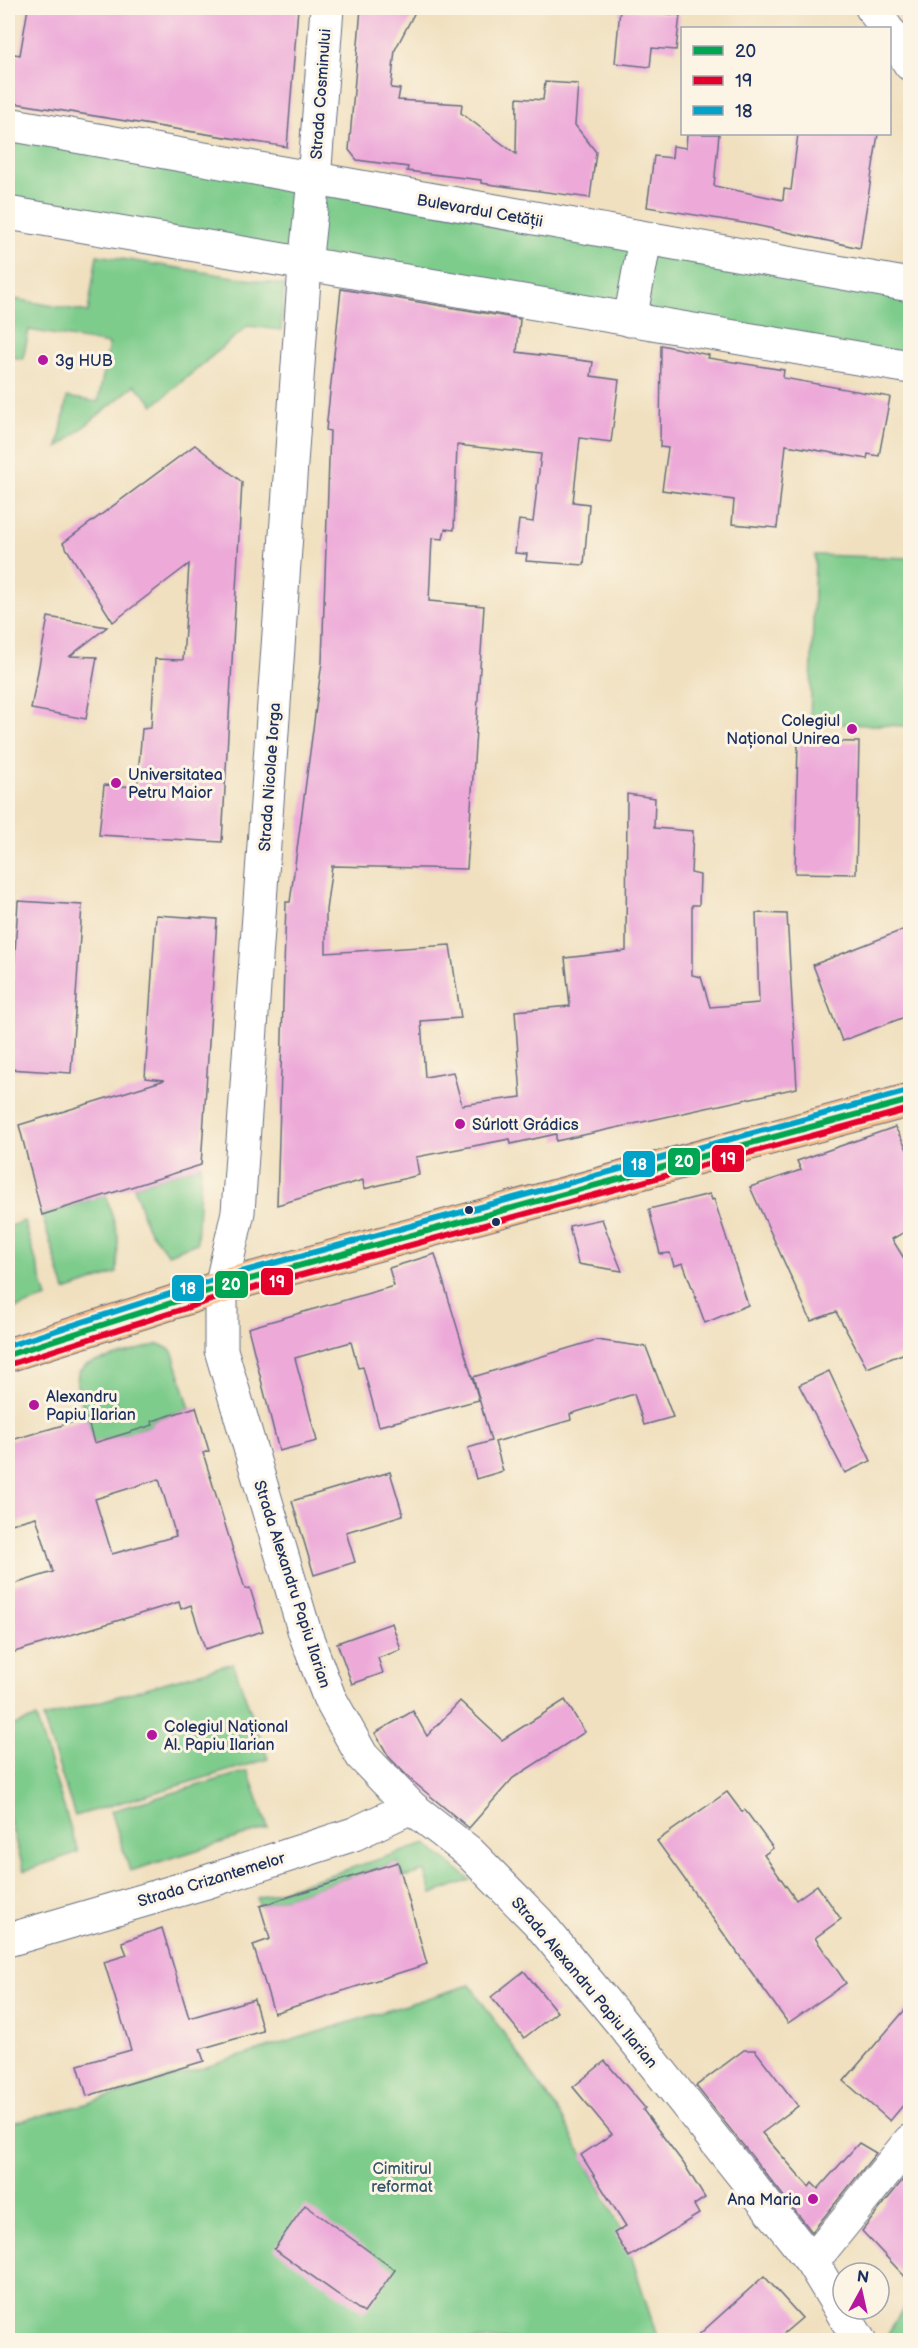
<svg xmlns="http://www.w3.org/2000/svg" width="918" height="2348" viewBox="0 0 918 2348" font-family="'Balsamiq Sans',sans-serif">
<style>
.green{fill:#7ecc8c;stroke:#4c7e75;stroke-width:1.5}
.building{fill:#edaad9;fill-rule:evenodd}
.lines{fill:none;stroke-linecap:round;stroke-linejoin:round}
.minor-casing{stroke:#666d80;stroke-width:35}
.major-casing{stroke:#666d80;stroke-width:35}
.minor{stroke:#fff;stroke-width:33}
.major{stroke:#f8bd88;stroke-width:33}
.bus-1-casing{stroke:#fcf5e5;stroke-width:10}
.bus-2-casing{stroke:#fcf5e5;stroke-width:10}
.bus-3-casing{stroke:#fcf5e5;stroke-width:10}
.bus-1{stroke:#00a651;stroke-width:6}
.bus-2{stroke:#e4002b;stroke-width:6}
.bus-3{stroke:#01a3c8;stroke-width:6}
.poi-dot{fill:#b5179e;stroke:#fcf5e5;stroke-width:2}
.bus-dot{fill:#1b2f5e;stroke:#fcf5e5;stroke-width:2}
.labels{text-anchor:middle;stroke-width:6;stroke-linejoin:round;paint-order:stroke}
.street-label{font-size:16px;fill:#1b2f5e;stroke:#fcf5e5}
.poi-label{font-size:16px;fill:#1b2f5e;stroke:#fcf5e5;text-anchor:start}
.park-label{font-size:16px;fill:#34566a;stroke:#fcf5e5}
.line-badge{stroke:#fcf5e5;stroke-width:2}
.badge-label{font-size:16px;text-anchor:middle;font-weight:bold;fill:#fff}
</style>
<rect width="100%" height="100%" fill="#fcf5e5"/>
<filter id="ink" filterUnits="userSpaceOnUse"><feTurbulence type="fractalNoise" baseFrequency=".0167" numOctaves="2"/><feDisplacementMap in="SourceGraphic" scale="12" xChannelSelector="R" yChannelSelector="G"/><feConvolveMatrix kernelMatrix="1 2 1 2 8 2 1 2 1" color-interpolation-filters="sRGB"/></filter>
<filter id="wash" filterUnits="userSpaceOnUse"><feTurbulence type="fractalNoise" baseFrequency=".008" numOctaves="4" result="noise"/><feDisplacementMap in="SourceGraphic" scale="24" xChannelSelector="R" yChannelSelector="G"/><feGaussianBlur stdDeviation="1.35" result="paint"/><feColorMatrix in="noise" values="0 0 0 0 0 0 0 0 0 0 0 0 0 0 0 0 0 1.4 0 .05"/><feComposite in="paint" operator="in"/></filter>
<g filter="url(#wash)">
<rect width="100%" height="100%" fill="#f0e0bf"/>
<g class="green">
<polygon points="8,124 910,285 910,367 8,213"/>
<polygon points="97,255 284,285 281,330 248,326 154,405 135,385 58,448 67,397 98,402 109,344 29,330 23,359 8,356 8,298 88,312"/>
<polygon points="815,555 910,558 910,726 810,723"/>
<polygon points="201,1165 197,1243 168,1254 146,1226 134,1186"/>
<polygon points="106,1195 118,1236 117,1273 65,1291 42,1215"/>
<polygon points="24,1221 47,1298 8,1311 8,1227"/>
<polygon points="159,1344 171,1350 174,1356 190,1409 152,1420 153,1425 94,1443 77,1386 78,1372 88,1364"/>
<polygon points="233,1663 268,1759 75,1816 43,1718"/>
<polygon points="36,1718 78,1852 24,1871 8,1815 8,1727"/>
<polygon points="248,1771 268,1828 130,1871 111,1811"/>
<polygon points="426,1844 470,1880 432,1894 425,1871 403,1877 398,1862 260,1906 257,1898"/>
<polygon points="470,1985 560,2114 612,2211 625,2236 658,2340 8,2340 8,2095 12,2123 86,2104"/>
<polygon points="910,2298 910,2340 890,2340 887,2335"/>
</g>
<g id="blocks">
<g class="building">
<polygon points="28,8 298,8 287,147 8,102 8,53 20,55"/>
<polygon points="361,8 417,8 395,50 391,88 400,89 398,100 462,104 461,113 516,154 517,98 543,100 545,82 578,84 575,125 596,152 590,198 481,183 481,180 407,171 408,167 357,160 349,150"/>
<polygon points="620,9 680,15 676,50 652,48 650,67 615,63"/>
<polygon points="687,134 719,134 714,186 783,200 784,189 791,190 798,134 878,134 860,248 755,225 647,207 654,156 672,158 673,146 686,148"/>
<polygon points="341,289 520,319 517,352 593,362 591,376 619,380 611,442 580,438 573,502 589,504 584,565 526,561 527,554 515,553 519,520 533,522 541,454 457,445 454,530 445,529 443,539 432,538 429,601 484,606 467,869 332,866 326,910 326,953 450,945 461,1018 421,1021 425,1077 453,1072 462,1105 521,1097 515,1011 570,1006 565,958 626,951 627,794 655,798 654,828 693,831 691,873 700,875 699,905 692,905 692,975 701,977 710,1007 759,1003 756,913 787,914 797,1088 556,1141 556,1134 511,1144 510,1139 416,1157 419,1175 364,1189 363,1180 277,1205 286,902 290,902 322,662 330,431 326,430"/>
<polygon points="661,345 709,355 708,358 784,370 783,378 890,397 879,456 868,454 867,459 786,445 777,528 732,524 734,500 662,490 668,448 660,447"/>
<polygon points="195,445 242,482 222,842 99,835 104,785 137,787 142,729 151,728 155,659 183,660 189,564 113,622 63,543"/>
<polygon points="48,617 107,627 70,656 97,657 86,719 31,709"/>
<polygon points="798,741 859,742 856,874 795,873"/>
<polygon points="18,901 82,905 71,1073 8,1069"/>
<polygon points="156,915 217,919 201,1165 42,1215 19,1125 165,1080 145,1078"/>
<polygon points="910,927 910,1015 842,1041 813,965"/>
<polygon points="895,1127 910,1155 910,1229 892,1239 910,1268 910,1351 867,1368 836,1312 811,1321 750,1187 801,1170 797,1161"/>
<polygon points="710,1194 712,1200 714,1199 748,1305 705,1323 683,1263 674,1266 670,1253 660,1254 649,1209"/>
<polygon points="602,1219 612,1246 622,1271 578,1264 569,1226"/>
<polygon points="435,1254 479,1400 379,1426 363,1367 358,1368 351,1342 295,1358 317,1441 279,1451 248,1328 394,1286 389,1268"/>
<polygon points="596,1340 646,1347 673,1417 644,1425 634,1394 570,1414 571,1420 495,1442 503,1471 476,1479 468,1448 491,1441 473,1377"/>
<polygon points="829,1371 871,1461 845,1473 799,1385"/>
<path d="M196,1407L209,1451L203,1453L245,1589L250,1588L263,1631L205,1649L191,1605L181,1609L179,1602L8,1654V1586L53,1572L36,1517L8,1525V1441L87,1418L94,1443L153,1425L152,1421ZM159,1479L176,1536L112,1554L95,1499Z"/>
<polygon points="390,1472 403,1515 346,1532 355,1562 314,1575 292,1501"/>
<polygon points="392,1623 401,1650 378,1658 383,1673 352,1684 337,1643"/>
<polygon points="565,1700 585,1732 513,1778 469,1828 410,1779 389,1757 375,1733 413,1711 427,1736 460,1701 502,1740"/>
<polygon points="727,1792 742,1812 745,1810 773,1848 764,1855 796,1900 817,1885 841,1919 815,1938 846,1983 788,2023 657,1841"/>
<polygon points="398,1862 427,1964 274,2013 253,1945 270,1939 260,1906"/>
<polygon points="162,1928 189,2018 254,1999 263,2031 200,2049 204,2061 87,2096 78,2065 131,2050 104,1962 127,1955 122,1942"/>
<polygon points="524,1971 557,2012 524,2038 491,1997"/>
<polygon points="910,2004 910,2097 890,2121 844,2081"/>
<polygon points="744,2050 755,2050 798,2106 762,2133 809,2187 812,2183 818,2189 859,2143 876,2153 812,2232 696,2086"/>
<polygon points="605,2061 645,2108 643,2110 684,2164 705,2198 694,2205 699,2214 629,2257 614,2233 626,2226 581,2155 612,2134 573,2087"/>
<polygon points="910,2171 910,2282 862,2231"/>
<polygon points="305,2205 395,2270 364,2313 274,2249"/>
<polygon points="764,2276 802,2318 776,2340 693,2340"/>
</g>
</g>
</g>
<g filter="url(#ink)">
<use href="#blocks" fill-opacity="0" stroke="#666d80" stroke-width="1.5"/>
<g class="lines">
<g class="minor-casing">
<g id="minor">
<polyline points="327,8 314,180 305,266 238,1212 221,1287 221,1350 305,1633 329,1697 362,1756 411,1807 469,1852 538,1922 620,2021 812,2262 859,2340"/>
<polyline points="872,8 886,28"/>
<polyline points="890,33 910,64"/>
<polyline points="8,124 910,285"/>
<polyline points="8,213 910,367"/>
<polyline points="630,320 645,239"/>
<polyline points="8,1940 203,1883 354,1834 411,1807"/>
<polyline points="812,2262 910,2141"/>
</g>
</g>
<g class="major-casing">
<polyline id="major" points="8,1355 221,1287 910,1100"/>
</g>
<use href="#minor" class="minor"/>
<use href="#major" class="major"/>
<g class="bus-1-casing">
<polyline id="bus-1" points="8,1355 221,1287 910,1100"/>
</g>
<g class="bus-2-casing">
<polyline id="bus-2" points="11,1364 224,1296 910,1109"/>
</g>
<g class="bus-3-casing">
<polyline id="bus-3" points="8,1346 219,1278 908,1091"/>
</g>
<use href="#bus-1" class="bus-1"/>
<use href="#bus-2" class="bus-2"/>
<use href="#bus-3" class="bus-3"/>
</g>
</g>
<g class="poi-dot">
<circle cx="43" cy="360" r="6"/>
<circle cx="852" cy="729" r="6"/>
<circle cx="116" cy="783" r="6"/>
<circle cx="460" cy="1124" r="6"/>
<circle cx="34" cy="1405" r="6"/>
<circle cx="152" cy="1735" r="6"/>
<circle cx="813" cy="2199" r="6"/>
</g>
<g class="bus-dot">
<circle cx="469" cy="1210" r="5"/>
<circle cx="496" cy="1222" r="5"/>
</g>
<g class="labels">
<g class="street-label">
<text transform="translate(320 94) rotate(-86)" y="6">Strada Cosminului</text>
<text transform="translate(480 210) rotate(10)" y="6">Bulevardul Cetății</text>
<text transform="translate(269 777) rotate(-86)" y="6">Strada Nicolae Iorga</text>
<text transform="translate(293 1584) rotate(72)" y="6">Strada Alexandru Papiu Ilarian</text>
<text transform="translate(211 1879) rotate(-17)" y="6">Strada Crizantemelor</text>
<text transform="translate(585 1982) rotate(50)" y="6">Strada Alexandru Papiu Ilarian</text>
</g>
<g class="poi-label">
<text x="55" y="366">3g HUB</text>
<text x="840" y="726" text-anchor="end">Colegiul<tspan x="840" dy="18">Național Unirea</tspan></text>
<text x="128" y="780">Universitatea<tspan x="128" dy="18">Petru Maior</tspan></text>
<text x="472" y="1130">Súrlott Grádics</text>
<text x="46" y="1402">Alexandru<tspan x="46" dy="18">Papiu Ilarian</tspan></text>
<text x="164" y="1732">Colegiul Național<tspan x="164" dy="18">Al. Papiu Ilarian</tspan></text>
<text x="801" y="2205" text-anchor="end">Ana Maria</text>
</g>
<g class="park-label">
<text x="402" y="2174">Cimitirul<tspan x="402" dy="18">reformat</tspan></text>
</g>
</g>
<g class="line-badge">
<rect x="711" y="1144" width="34" height="29" rx="6" fill="#e4002b"/>
<rect x="667" y="1147" width="34" height="29" rx="6" fill="#00a651"/>
<rect x="622" y="1150" width="34" height="28" rx="6" fill="#01a3c8"/>
<rect x="260" y="1267" width="34" height="29" rx="6" fill="#e4002b"/>
<rect x="214" y="1270" width="35" height="29" rx="6" fill="#00a651"/>
<rect x="171" y="1274" width="34" height="28" rx="6" fill="#01a3c8"/>
</g>
<g class="badge-label">
<text x="728" y="1164">19</text>
<text x="684" y="1167">20</text>
<text x="639" y="1170">18</text>
<text x="277" y="1287">19</text>
<text x="231" y="1290">20</text>
<text x="188" y="1294">18</text>
</g>
<rect width="918" height="2348" fill="none" stroke="#fcf5e5" stroke-width="30"/>
<rect x="681" y="27" width="210" height="108" fill="#fcf5e5" stroke="#a2a6af" stroke-width="1.5"/>
<rect x="693" y="46" width="30" height="9" fill="#00a651" stroke="#a2a6af" stroke-width="1.5"/>
<text x="735" y="57" font-size="18" fill="#1b2f5e">20</text>
<rect x="693" y="76" width="30" height="9" fill="#e4002b" stroke="#a2a6af" stroke-width="1.5"/>
<text x="735" y="87" font-size="18" fill="#1b2f5e">19</text>
<rect x="693" y="106" width="30" height="9" fill="#01a3c8" stroke="#a2a6af" stroke-width="1.5"/>
<text x="735" y="117" font-size="18" fill="#1b2f5e">18</text>
<g transform="translate(861 2291) rotate(8)"><circle r="28" fill="#fcf5e5" stroke="#a2a6af" stroke-width="1.5"/>
<path d="M0-4.5L10 22L0 15L-10 22Z" fill="#b5179e"/>
<text y="-9" font-size="16" font-weight="bold" text-anchor="middle" fill="#1b2f5e">N</text>
</g>
</svg>
